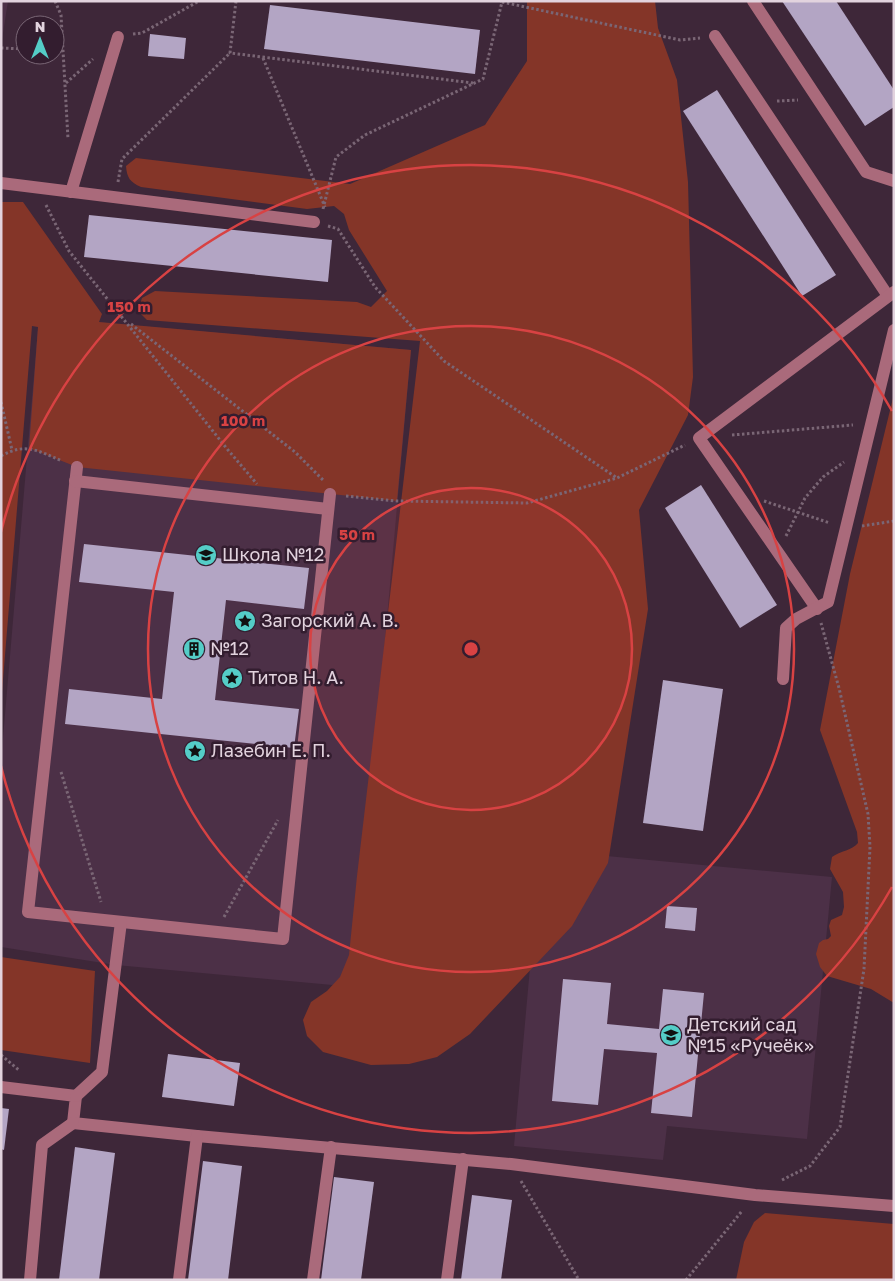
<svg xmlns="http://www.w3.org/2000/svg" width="895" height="1281" viewBox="0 0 895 1281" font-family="'Golos Text',sans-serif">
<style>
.built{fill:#4c3047}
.green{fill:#843528}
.building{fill:#b3a5c4}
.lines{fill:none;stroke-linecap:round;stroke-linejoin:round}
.path{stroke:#7a6675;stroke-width:3;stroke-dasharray:2.5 2.5;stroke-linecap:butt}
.minor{stroke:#aa6a7b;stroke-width:12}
.ring{fill:none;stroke:#d84243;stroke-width:2.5}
.labels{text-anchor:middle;stroke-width:5;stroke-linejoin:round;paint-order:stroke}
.poi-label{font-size:18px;fill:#e2d3de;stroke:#331d2f;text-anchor:start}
.centre{fill:#d84243;stroke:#331d2f;stroke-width:2.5}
.ring-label{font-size:15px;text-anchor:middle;font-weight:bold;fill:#d84243;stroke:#331d2f;stroke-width:5;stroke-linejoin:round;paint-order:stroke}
</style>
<rect width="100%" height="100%" fill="#3e2739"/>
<g class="built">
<polygon points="1,1 8,1 1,46"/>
<polygon points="39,317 411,350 354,987 116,965 1,947 1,761"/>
<polygon points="596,855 832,877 807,1139 667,1126 663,1160 514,1146 532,945"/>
</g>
<g class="green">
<path d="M527,1H655L658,28L677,80L688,182L693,377L688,415L639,510L648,609L608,863L572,926L470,1034L437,1057L409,1064L371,1065L323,1052L307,1036L303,1020L311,1002L327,991L340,977L349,955L357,876L420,341L147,320L138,311L142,298L155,291L357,302L371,307L387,291L349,230L344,214L334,206L307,209L141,187C130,182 127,178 126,166L136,158L350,184L485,125L527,61Z"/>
<polygon points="1,202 23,202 102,314 99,322 411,350 397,501 77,467 29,448 38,327 32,326 1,704"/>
<path d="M894,394V1003L871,989L827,976L820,967L816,954L819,943L823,940L828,939L831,936L829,926L831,920L842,915L844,907L843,892L830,869L832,857C840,851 853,850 858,843L857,832L820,730L850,574Z"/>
<polygon points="1,957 95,971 90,1063 1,1050"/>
<polygon points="765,1213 894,1224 894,1280 736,1280 744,1242 754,1222"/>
</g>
<g class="building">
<polygon points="782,1 836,1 894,90 894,107 865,126"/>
<polygon points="270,5 480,30 475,74 264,49"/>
<polygon points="150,34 186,38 184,59 148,56"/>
<polygon points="717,90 836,275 802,296 683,111"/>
<polygon points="89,215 332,240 328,282 84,257"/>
<polygon points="701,485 777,605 740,628 665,508"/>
<polygon points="84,544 309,568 304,609 226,600 215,700 299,709 294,748 65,724 69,689 162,699 174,592 79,582"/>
<polygon points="663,680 723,689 703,831 643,823"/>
<polygon points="667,906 697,908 695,931 665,928"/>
<polygon points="563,979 611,983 607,1024 659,1029 663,989 704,993 692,1117 651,1113 657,1053 604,1049 598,1105 552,1101"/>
<polygon points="168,1054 240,1063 234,1106 162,1097"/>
<polygon points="1,1108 9,1109 4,1150 1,1149"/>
<polygon points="75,1147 115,1153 99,1280 59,1280"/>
<polygon points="203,1161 242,1166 228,1280 188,1280"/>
<polygon points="334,1177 374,1182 361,1280 321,1280"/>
<polygon points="472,1195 512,1200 501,1280 461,1280"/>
</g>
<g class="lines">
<g class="path">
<polyline points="55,1 61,15 68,139"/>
<polyline points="236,1 230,53 473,83"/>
<polyline points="502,2 680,40 700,38"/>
<polyline points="133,34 142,33 199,1"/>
<polyline points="1,48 25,49"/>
<polyline points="55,50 63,51"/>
<polyline points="263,58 325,207"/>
<polyline points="66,83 93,59"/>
<polyline points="777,101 798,100"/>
<polyline points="118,182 122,159 230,53"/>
<polyline points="46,205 69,251 228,450 257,484"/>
<polyline points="323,209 336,157 365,135 483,79 502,2 501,1"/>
<polyline points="328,226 338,229 375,287 444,361 617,478"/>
<polyline points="131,324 295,452 324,481"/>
<polyline points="1,402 12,450"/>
<polyline points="732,435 853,425"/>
<path d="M1,456C26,442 38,451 62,461"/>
<polyline points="346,496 397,501 527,503 617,478 685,445"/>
<polyline points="764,501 830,523"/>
<polyline points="862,526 894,521"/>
<polyline points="786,536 805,498 823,477 844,462"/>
<polyline points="61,772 101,902"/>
<polyline points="224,917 278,820"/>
<polyline points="1,1055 20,1071"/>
<polyline points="782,1180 810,1166 840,1127 864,969 870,847 868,814 839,688 821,623"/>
<polyline points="521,1181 579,1280"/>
<polyline points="686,1280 742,1211"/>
</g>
<g class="minor">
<polyline points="753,1 866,172 894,181"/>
<polyline points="715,36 888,296"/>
<polyline points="1,183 314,222"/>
<polyline points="71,192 118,37"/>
<polyline points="77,467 28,912 283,939 330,494"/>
<polyline points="75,481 328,509"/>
<polyline points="817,609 699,438 894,292"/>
<polyline points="783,679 786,628 796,619 828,602 894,330"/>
<polyline points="1,1087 76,1096 73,1123 197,1136 511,1164 755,1195 894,1206"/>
<polyline points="76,1096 102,1072 121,922"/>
<polyline points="30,1280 42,1145 73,1123"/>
<polyline points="179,1280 197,1136"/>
<polyline points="313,1280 331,1147"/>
<polyline points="447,1280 463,1159"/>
</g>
</g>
<circle cx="471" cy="649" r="161" fill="#d84243" fill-opacity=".12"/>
<g class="ring">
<circle cx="471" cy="649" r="161"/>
<circle cx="471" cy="649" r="323"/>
<path d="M892 887A484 484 0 0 1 1 766M1 532A484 484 0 0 1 892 411"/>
</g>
<defs>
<g id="school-disc" transform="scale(1.125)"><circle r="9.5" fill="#54cdc7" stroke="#331d2f"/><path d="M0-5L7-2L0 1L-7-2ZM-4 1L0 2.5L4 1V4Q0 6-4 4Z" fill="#111"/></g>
<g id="sight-disc" transform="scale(1.125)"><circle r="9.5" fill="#54cdc7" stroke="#331d2f"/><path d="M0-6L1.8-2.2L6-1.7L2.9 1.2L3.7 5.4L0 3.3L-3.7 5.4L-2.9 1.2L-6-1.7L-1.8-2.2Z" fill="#111"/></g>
<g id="building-disc" transform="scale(1.125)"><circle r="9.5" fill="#54cdc7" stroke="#331d2f"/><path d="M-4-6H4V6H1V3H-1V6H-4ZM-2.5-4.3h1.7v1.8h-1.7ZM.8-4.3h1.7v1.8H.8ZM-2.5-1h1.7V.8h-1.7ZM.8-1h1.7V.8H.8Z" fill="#111"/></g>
</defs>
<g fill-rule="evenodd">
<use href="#school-disc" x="206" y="555"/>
<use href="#sight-disc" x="245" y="621"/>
<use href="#building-disc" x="194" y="649"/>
<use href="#sight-disc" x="232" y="678"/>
<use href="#sight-disc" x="195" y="751"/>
<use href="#school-disc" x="671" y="1035"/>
</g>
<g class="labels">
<g class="poi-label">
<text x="222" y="561">Школа №12</text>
<text x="261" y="627">Загорский А. В.</text>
<text x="210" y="655">№12</text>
<text x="248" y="684">Титов Н. А.</text>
<text x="211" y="757">Лазебин Е. П.</text>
<text x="687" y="1031">Детский сад<tspan x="687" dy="21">№15 «Ручеёк»</tspan></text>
</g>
</g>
<circle cx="471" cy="649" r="8" class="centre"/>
<g class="ring-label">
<text x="129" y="312">150 m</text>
<text x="243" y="426">100 m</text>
<text x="357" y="540">50 m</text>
</g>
<rect width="895" height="1281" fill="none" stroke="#e2d3de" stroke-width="5"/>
<g transform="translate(40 40)"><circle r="24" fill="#331d2f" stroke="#796675"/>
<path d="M0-4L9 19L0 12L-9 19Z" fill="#54cdc7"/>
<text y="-8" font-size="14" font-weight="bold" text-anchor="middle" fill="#e2d3de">N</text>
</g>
</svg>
